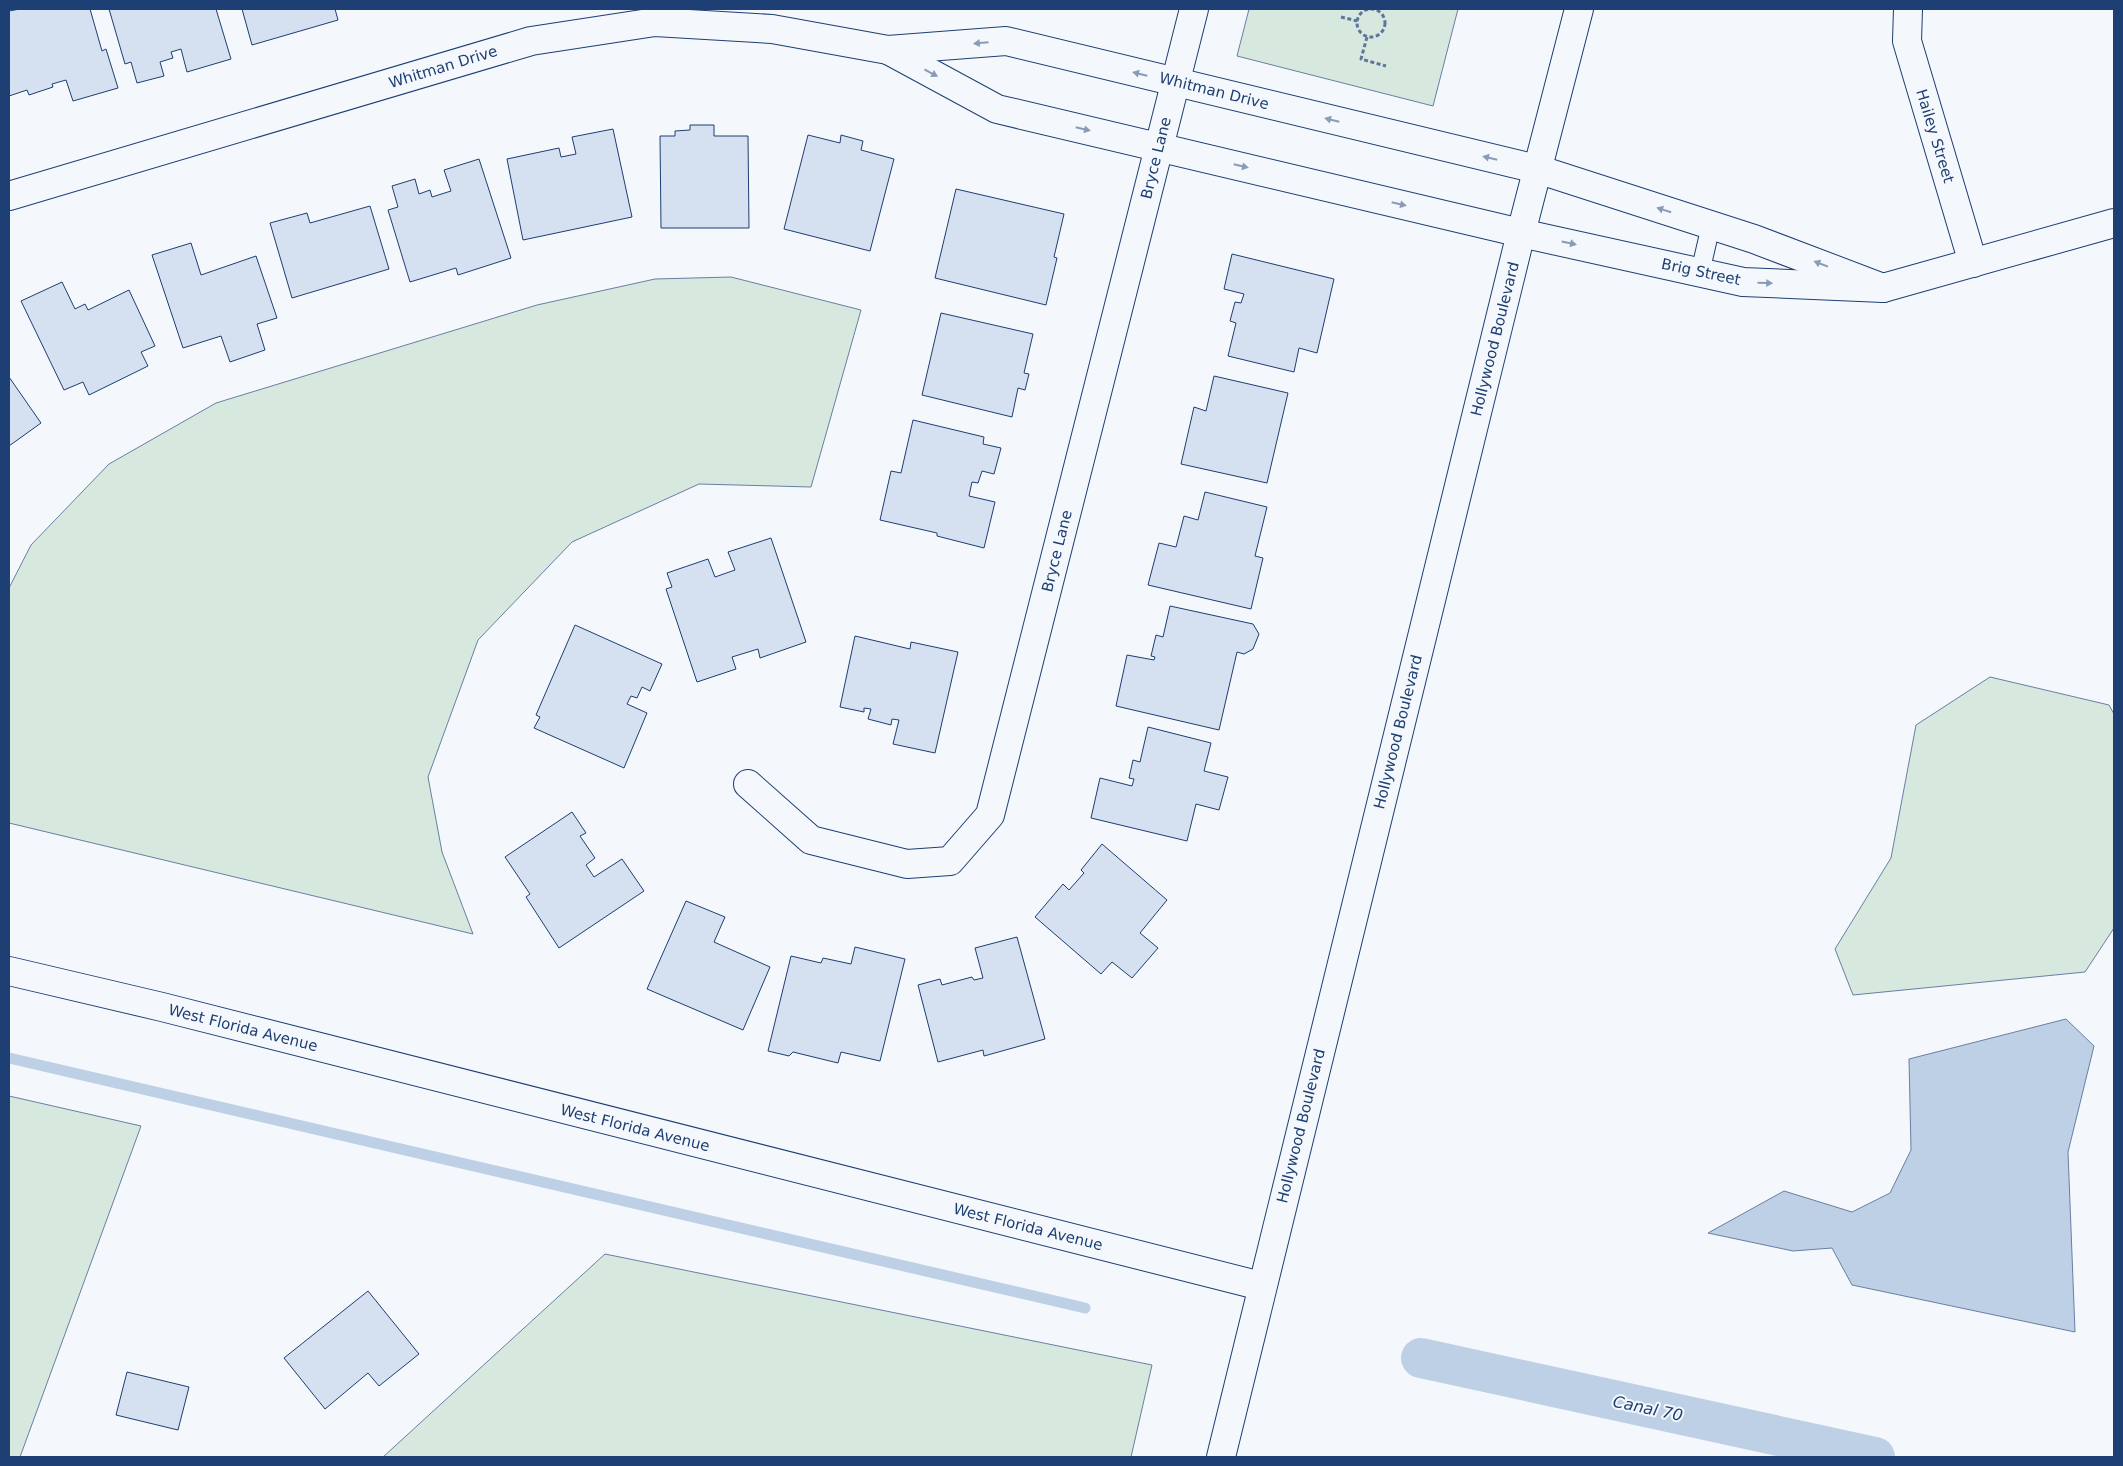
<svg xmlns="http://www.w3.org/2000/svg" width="2123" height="1466" viewBox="0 0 2123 1466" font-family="'DejaVu Sans',sans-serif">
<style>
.green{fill:#d7e8df;stroke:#687fa3}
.water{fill:#bed0e5;stroke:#687fa3}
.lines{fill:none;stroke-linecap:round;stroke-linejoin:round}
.stream{stroke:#bed0e5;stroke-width:11}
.canal{stroke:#bed0e5;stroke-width:40}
.building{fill:#d5e0f0;stroke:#1d3f73}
.lane-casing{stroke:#1d3f73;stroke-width:20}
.street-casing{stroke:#1d3f73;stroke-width:30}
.secondary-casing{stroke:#1d3f73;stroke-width:30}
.path{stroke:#5e769c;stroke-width:3;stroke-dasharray:4 2.5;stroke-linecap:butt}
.lane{stroke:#f4f7fb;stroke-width:18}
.street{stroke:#f4f7fb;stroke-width:28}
.secondary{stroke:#f4f7fb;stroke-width:28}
.oneway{fill:#889bb7}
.labels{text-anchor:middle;stroke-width:4;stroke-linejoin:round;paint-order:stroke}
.street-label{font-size:15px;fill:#1d3f73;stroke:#f4f7fb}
.water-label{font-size:16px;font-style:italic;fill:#1d3f73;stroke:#f4f7fb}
</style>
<rect width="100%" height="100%" fill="#f4f7fb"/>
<g class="green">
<polygon points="1249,9 1458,9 1433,106 1237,56"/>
<polygon points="731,277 861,310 811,487 699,484 572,542 478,640 428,777 442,852 473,934 9,823 9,588 31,545 109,464 216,403 537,305 655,279"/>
<polygon points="1990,677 2109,705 2114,714 2114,928 2085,972 1853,995 1835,949 1891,858 1916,725"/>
<polygon points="9,1096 141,1126 20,1457 9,1457"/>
<polygon points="605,1254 1152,1365 1131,1457 383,1457"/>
</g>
<polygon class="water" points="2066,1019 2094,1046 2068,1152 2075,1332 1852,1285 1832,1248 1793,1251 1708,1233 1784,1191 1852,1212 1890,1193 1911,1150 1909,1059"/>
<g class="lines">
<polyline class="stream" points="9,1058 1085,1308"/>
<polyline class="canal" points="1421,1358 1875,1457"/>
</g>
<g class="building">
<polygon points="20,9 90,9 102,51 106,49 118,88 73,101 66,80 52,84 53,87 29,95 27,90 9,96 9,11"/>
<polygon points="109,9 216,9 231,59 187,72 181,49 171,52 173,58 160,62 164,76 137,83 131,62 125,64"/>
<polygon points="242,9 335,9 338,20 252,45"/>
<polygon points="690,125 714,125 714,136 748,136 749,228 661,228 660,136 675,136 675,131 690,130"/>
<polygon points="613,129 632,217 523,240 507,159 559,148 561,157 576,154 572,137"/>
<polygon points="808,135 840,143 841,135 863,141 861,150 894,159 870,251 784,229"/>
<polygon points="479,159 511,258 458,275 456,268 410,282 388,210 398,207 392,186 415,179 419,194 430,190 432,197 451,191 444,170"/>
<polygon points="956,189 1064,214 1054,257 1057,258 1046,305 935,278"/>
<polygon points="370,206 389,269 292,298 270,223 307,213 310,223"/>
<polygon points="191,243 201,275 256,256 277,318 257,324 265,350 230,362 221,336 183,348 152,255"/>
<polygon points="1232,254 1334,279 1317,353 1299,348 1294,372 1228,356 1236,323 1230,321 1235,302 1241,303 1244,294 1224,289"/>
<polygon points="62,282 75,309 85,304 88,310 129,290 155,346 141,352 148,366 89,395 83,382 64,390 21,301"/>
<polygon points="941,313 1033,334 1024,373 1029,374 1025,390 1018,388 1012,417 922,395"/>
<polygon points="1214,376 1288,393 1267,483 1181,464 1194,407 1206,411"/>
<polygon points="9,377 41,423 9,446"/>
<polygon points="913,420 984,437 983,444 1001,448 994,474 982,471 978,483 972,482 969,496 995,502 984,548 937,536 937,533 880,520 891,471 901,473"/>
<polygon points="1205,492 1267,507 1255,556 1263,558 1251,609 1148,585 1159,543 1176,547 1184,516 1198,520"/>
<polygon points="771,538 806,642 760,658 758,649 732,657 736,669 697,682 666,589 672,587 667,573 708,559 715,577 735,570 728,552"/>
<polygon points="1170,606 1253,624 1259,634 1253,649 1244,654 1237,652 1219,730 1116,706 1127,655 1154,660 1155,657 1151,656 1156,635 1163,637"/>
<polygon points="575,625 662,664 650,691 642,687 637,698 631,696 627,704 647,713 624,768 534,728 540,717 536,715"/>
<polygon points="855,636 910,649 911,642 958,652 935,753 893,744 899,720 892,719 891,725 868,719 871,709 864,708 864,712 840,707"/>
<polygon points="1148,727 1211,743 1204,771 1228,777 1219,810 1196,804 1187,841 1091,818 1100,778 1132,786 1134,779 1129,778 1133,760 1140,762"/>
<polygon points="572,812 586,833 580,836 595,858 586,865 594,877 622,859 644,891 559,948 526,897 530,894 505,857"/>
<polygon points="1102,844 1167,900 1140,933 1158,948 1132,978 1112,962 1101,974 1035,917 1063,884 1069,890 1084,873 1081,870"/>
<polygon points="686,901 725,917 714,942 770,967 743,1030 647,989"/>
<polygon points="1017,937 1045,1039 984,1056 983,1050 938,1062 918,985 940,979 942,985 972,977 974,980 983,978 975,948"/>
<polygon points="855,947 905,959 880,1061 841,1052 838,1063 793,1052 789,1056 768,1051 791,956 821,963 823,958 851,964"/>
<polygon points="368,1291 419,1354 379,1386 368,1373 325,1409 284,1358"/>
<polygon points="127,1372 189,1387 178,1430 116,1415"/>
</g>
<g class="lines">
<g class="lane-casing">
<polyline id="lane" points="1700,273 1711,225"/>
</g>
<g class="street-casing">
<g id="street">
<polyline points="1908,9 1907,41 1973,263"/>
<polyline points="888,50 997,109 1521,233 1743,282 1883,288 2114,223"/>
<polyline points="9,196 531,41 655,22 772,29 888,50 1006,41 1537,169 1754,239 1883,288"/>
<polyline points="748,784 811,840 907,864 950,861 990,815 1194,9"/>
</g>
</g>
<g class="secondary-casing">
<g id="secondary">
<polyline points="9,971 162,1007 1261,1286"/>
<polyline points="1221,1457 1521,233 1579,9"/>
</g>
</g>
<g class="path">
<circle cx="1371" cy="23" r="14"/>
<polyline points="1341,17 1357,21"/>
<polyline points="1367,37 1361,59 1386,66"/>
</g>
<use href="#lane" class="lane"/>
<use href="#street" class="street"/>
<use href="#secondary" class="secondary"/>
</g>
<defs><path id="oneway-solid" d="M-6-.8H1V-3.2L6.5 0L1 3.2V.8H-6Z" transform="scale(1.25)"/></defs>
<g class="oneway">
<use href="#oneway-solid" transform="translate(981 43) rotate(175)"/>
<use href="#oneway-solid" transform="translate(931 73) rotate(28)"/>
<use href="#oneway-solid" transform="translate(1140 74) rotate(-166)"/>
<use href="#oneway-solid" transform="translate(1332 120) rotate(-166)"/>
<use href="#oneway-solid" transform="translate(1083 129) rotate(13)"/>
<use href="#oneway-solid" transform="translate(1490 158) rotate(-167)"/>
<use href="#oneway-solid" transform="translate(1241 166) rotate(13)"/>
<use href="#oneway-solid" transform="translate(1399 204) rotate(13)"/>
<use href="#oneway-solid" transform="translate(1664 210) rotate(-162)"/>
<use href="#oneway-solid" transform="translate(1569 243) rotate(12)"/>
<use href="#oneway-solid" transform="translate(1821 264) rotate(-159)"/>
<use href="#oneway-solid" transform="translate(1765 283) rotate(2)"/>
</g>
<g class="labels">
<g class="street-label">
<text transform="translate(443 67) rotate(-17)" y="5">Whitman Drive</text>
<text transform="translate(1214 91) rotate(14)" y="5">Whitman Drive</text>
<text transform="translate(1935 136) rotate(73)" y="5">Hailey Street</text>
<text transform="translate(1156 158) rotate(-76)" y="5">Bryce Lane</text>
<text transform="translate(1701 272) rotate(12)" y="5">Brig Street</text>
<text transform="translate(1495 339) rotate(-76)" y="5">Hollywood Boulevard</text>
<text transform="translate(1057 551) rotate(-76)" y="5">Bryce Lane</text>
<text transform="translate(1398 732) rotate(-76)" y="5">Hollywood Boulevard</text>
<text transform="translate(243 1028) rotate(14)" y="5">West Florida Avenue</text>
<text transform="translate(1301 1126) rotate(-76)" y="5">Hollywood Boulevard</text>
<text transform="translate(635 1128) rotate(14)" y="5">West Florida Avenue</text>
<text transform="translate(1028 1227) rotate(14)" y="5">West Florida Avenue</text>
</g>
<g class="water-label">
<text transform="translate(1648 1408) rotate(12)" y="6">Canal 70</text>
</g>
</g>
<rect width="2123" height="1466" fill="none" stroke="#1d3f73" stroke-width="20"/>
</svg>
